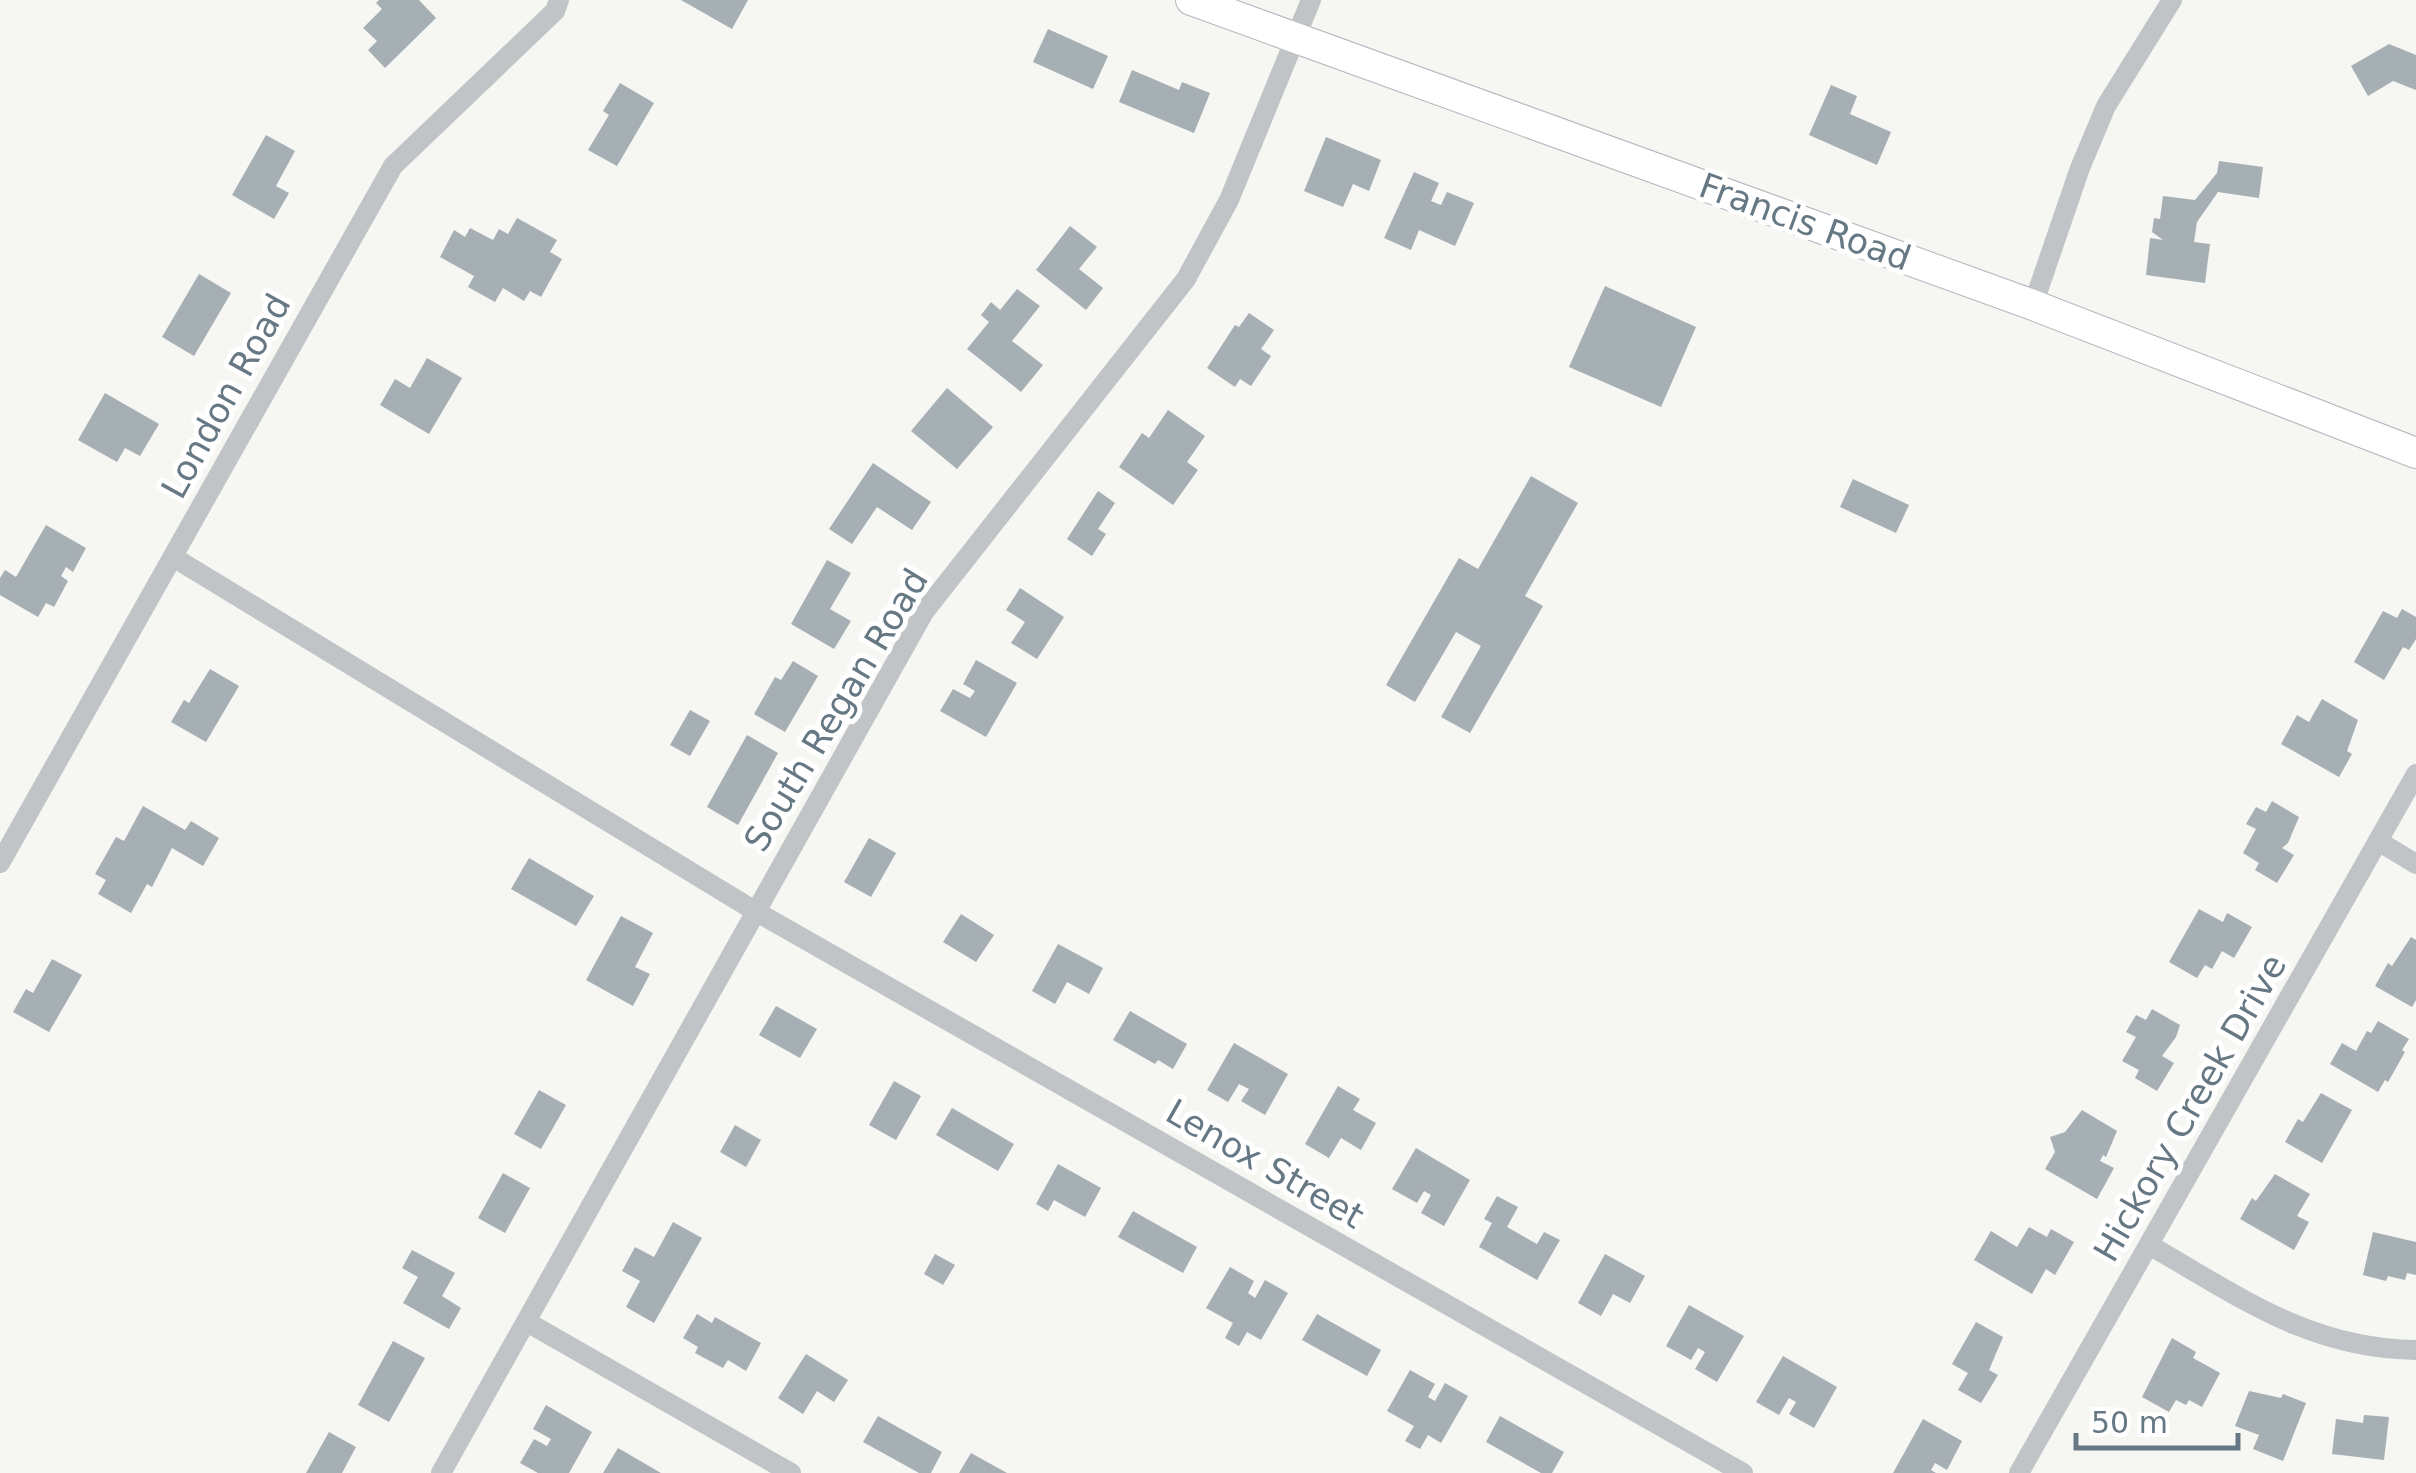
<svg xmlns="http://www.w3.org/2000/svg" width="2416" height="1473" viewBox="0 0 2416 1473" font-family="'DejaVu Sans',sans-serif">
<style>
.building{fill:#a6afb4}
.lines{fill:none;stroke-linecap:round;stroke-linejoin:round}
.secondary-casing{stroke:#b2b8bc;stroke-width:32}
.street{stroke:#c0c4c7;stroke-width:20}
.secondary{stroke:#fff;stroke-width:30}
.labels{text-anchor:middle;stroke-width:10;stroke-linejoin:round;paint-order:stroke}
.street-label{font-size:35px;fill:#667883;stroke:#fff}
</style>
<rect width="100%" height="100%" fill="#f6f6f3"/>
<g class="building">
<polygon points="379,0 419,0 436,18 385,68 368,50 377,41 363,28 382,9 376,3"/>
<polygon points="681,0 748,0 732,29"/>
<polygon points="1048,29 1108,56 1093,89 1033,62"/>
<polygon points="2389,44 2416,55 2416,90 2393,81 2368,96 2351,66"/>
<polygon points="1132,70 1179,90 1182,82 1210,93 1194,133 1119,102"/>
<polygon points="620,83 654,103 617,166 588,150 609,115 603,111"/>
<polygon points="1831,85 1857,96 1850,114 1891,132 1877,165 1809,135"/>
<polygon points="266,135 295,151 276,186 289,193 274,219 232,195"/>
<polygon points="1326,137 1381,160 1369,191 1353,184 1343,207 1304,191"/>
<polygon points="2219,161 2263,167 2259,198 2218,192 2197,222 2194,242 2210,244 2205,283 2146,275 2150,238 2163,240 2152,232 2154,218 2160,219 2163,196 2195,200 2217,173"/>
<polygon points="1414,172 1439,183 1431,201 1441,205 1447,192 1474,203 1455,246 1419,230 1411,250 1384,238"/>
<polygon points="517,218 557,240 550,252 562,259 541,297 530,291 524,301 503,288 495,302 468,287 474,276 440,257 454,230 465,237 470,228 493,240 499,229 508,234"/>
<polygon points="1070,226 1097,247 1079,269 1103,288 1086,310 1036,270"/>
<polygon points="199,274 231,293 194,356 162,337"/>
<polygon points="1605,286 1696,327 1661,407 1569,367"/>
<polygon points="1017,289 1040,306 1012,341 1043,365 1021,392 967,349 989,322 981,315 991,302 1000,310"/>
<polygon points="1249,313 1274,330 1261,349 1271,356 1251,386 1240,379 1235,387 1207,368 1235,325 1239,327"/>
<polygon points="427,358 462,378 429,434 380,405 395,379 410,388"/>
<polygon points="947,388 993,427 957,469 911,431"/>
<polygon points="105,393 159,424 140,456 125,448 117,462 78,440"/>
<polygon points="1168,410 1205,436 1187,462 1198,470 1173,505 1119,467 1142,433 1149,438"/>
<polygon points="873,463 931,502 912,530 877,507 852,544 829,529"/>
<polygon points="1531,476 1578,503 1525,596 1543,606 1470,733 1441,717 1481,646 1456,632 1415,702 1386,685 1459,558 1478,569"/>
<polygon points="1853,479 1909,505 1896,533 1840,507"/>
<polygon points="1098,491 1115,503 1098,529 1106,534 1092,556 1067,539"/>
<polygon points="46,525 86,548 73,572 66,567 61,576 68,581 54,607 46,603 38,617 0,595 0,578 5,570 16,577"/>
<polygon points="827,560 851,573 830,609 851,621 834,649 791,624"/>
<polygon points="1020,588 1064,617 1037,659 1011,643 1025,622 1006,610"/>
<polygon points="2402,609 2416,617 2416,639 2409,650 2403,647 2384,680 2354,662 2383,611 2397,618"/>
<polygon points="976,660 1017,683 986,737 940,711 953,689 970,698 975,691 963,684"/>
<polygon points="793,661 818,676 785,732 754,714 775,677 781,680"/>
<polygon points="210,669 239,686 206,742 171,722 184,700 189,703"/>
<polygon points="2322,699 2358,720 2347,751 2352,754 2339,777 2281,744 2297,715 2309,722"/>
<polygon points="690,710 710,721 690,756 670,745"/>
<polygon points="747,735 778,753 738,825 707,807"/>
<polygon points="2272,801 2299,817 2288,843 2282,848 2294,855 2277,883 2255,870 2259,863 2243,853 2256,829 2246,824 2256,807 2266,812"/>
<polygon points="143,806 185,830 191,821 219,838 203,866 172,848 152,887 147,884 131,913 98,894 106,880 95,874 116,837 124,841"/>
<polygon points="869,838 896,853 871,897 844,882"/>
<polygon points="529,858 594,896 576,926 511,889"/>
<polygon points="2199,909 2223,922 2227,913 2252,927 2234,958 2222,951 2212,969 2205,965 2197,978 2169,962"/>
<polygon points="961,914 994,935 976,962 943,942"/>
<polygon points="621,916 653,933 635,967 650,974 633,1006 586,980"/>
<polygon points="2411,937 2416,940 2416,1000 2412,1007 2375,986 2388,963 2392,966"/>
<polygon points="1058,944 1103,968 1089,994 1067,982 1055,1004 1032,991"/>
<polygon points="52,959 82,975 49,1032 13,1012 26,989 33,993"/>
<polygon points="776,1006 817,1029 800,1058 759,1035"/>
<polygon points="2152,1009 2180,1025 2176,1037 2162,1056 2174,1063 2157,1091 2135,1078 2139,1070 2122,1061 2136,1037 2126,1032 2136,1015 2146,1020"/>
<polygon points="1130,1011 1187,1044 1173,1069 1158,1060 1155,1064 1113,1040"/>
<polygon points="2378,1021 2409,1039 2402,1050 2405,1052 2388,1082 2385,1080 2378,1092 2330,1064 2342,1043 2356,1051 2367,1031 2371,1033"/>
<polygon points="1234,1043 1288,1074 1265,1115 1241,1101 1249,1089 1239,1084 1228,1102 1207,1090"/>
<polygon points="894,1081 921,1096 896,1140 869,1125"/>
<polygon points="1338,1086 1360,1099 1353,1110 1376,1123 1361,1150 1341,1138 1329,1158 1305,1144"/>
<polygon points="539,1090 566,1105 541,1149 514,1134"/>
<polygon points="2321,1093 2352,1110 2322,1163 2285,1142 2298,1119 2303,1122"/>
<polygon points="952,1108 1014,1144 998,1171 936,1135"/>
<polygon points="2082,1110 2117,1131 2106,1157 2103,1155 2100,1161 2114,1168 2097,1199 2045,1169 2055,1152 2050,1137 2065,1132"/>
<polygon points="735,1125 761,1140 746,1167 720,1152"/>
<polygon points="1416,1148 1470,1180 1444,1226 1421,1213 1431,1195 1424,1191 1417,1203 1392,1189"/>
<polygon points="1058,1164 1101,1188 1085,1217 1054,1200 1048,1211 1036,1204"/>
<polygon points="503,1173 530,1188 505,1233 478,1218"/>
<polygon points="2275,1174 2310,1194 2297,1216 2309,1222 2294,1250 2240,1219 2252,1198 2256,1201"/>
<polygon points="1497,1196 1518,1207 1507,1227 1537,1244 1544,1232 1560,1240 1537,1280 1479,1247 1492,1223 1484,1219"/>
<polygon points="1133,1211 1197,1247 1183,1273 1118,1237"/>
<polygon points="673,1222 702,1238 654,1323 626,1307 640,1281 622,1271 635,1247 654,1257"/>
<polygon points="2029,1227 2047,1237 2051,1229 2074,1242 2055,1275 2046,1269 2032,1294 1974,1260 1991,1231 2017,1247"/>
<polygon points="2373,1232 2416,1242 2416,1275 2407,1273 2405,1280 2388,1276 2386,1281 2363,1275"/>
<polygon points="412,1250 455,1273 442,1296 461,1308 449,1329 403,1303 418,1277 402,1268"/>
<polygon points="935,1254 955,1265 943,1285 924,1274"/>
<polygon points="1605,1254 1645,1276 1630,1303 1613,1294 1601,1316 1578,1303"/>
<polygon points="1230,1267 1254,1281 1248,1293 1255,1298 1265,1280 1288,1293 1261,1340 1247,1332 1239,1346 1225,1338 1233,1323 1206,1308"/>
<polygon points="1689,1305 1744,1336 1717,1382 1695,1369 1705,1352 1698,1348 1691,1360 1666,1346"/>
<polygon points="697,1314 712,1323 715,1317 761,1343 746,1371 728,1360 723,1368 695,1353 698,1347 683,1338"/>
<polygon points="1317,1314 1381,1350 1367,1376 1302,1340"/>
<polygon points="1976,1322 2003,1337 1989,1370 1998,1375 1981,1403 1958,1390 1968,1373 1952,1364"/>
<polygon points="2172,1338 2196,1352 2193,1358 2220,1373 2202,1407 2189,1400 2186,1405 2176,1400 2169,1412 2142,1397"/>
<polygon points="393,1341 425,1358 389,1422 358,1405"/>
<polygon points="806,1354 848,1380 834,1402 817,1391 803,1414 778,1398"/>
<polygon points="1783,1356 1837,1387 1814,1428 1789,1414 1796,1402 1789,1398 1779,1415 1756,1402"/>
<polygon points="1410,1370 1435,1384 1428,1397 1435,1401 1445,1383 1468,1396 1441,1443 1428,1435 1420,1449 1405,1441 1414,1426 1387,1411"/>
<polygon points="2249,1391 2281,1398 2283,1394 2306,1403 2283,1461 2253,1449 2259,1435 2235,1426"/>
<polygon points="546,1405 592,1432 569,1473 538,1473 520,1463 534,1439 547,1446 551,1439 533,1429"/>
<polygon points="2364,1415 2389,1417 2384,1460 2332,1454 2336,1419 2363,1423"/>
<polygon points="878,1416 942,1452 931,1473 919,1473 863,1442"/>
<polygon points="1500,1416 1564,1452 1552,1473 1541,1473 1486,1442"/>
<polygon points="1923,1419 1962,1441 1947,1470 1935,1463 1931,1470 1936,1473 1893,1473"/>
<polygon points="329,1432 356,1447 342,1473 306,1473"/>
<polygon points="618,1448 661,1473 603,1473"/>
<polygon points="971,1453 1007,1473 959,1473"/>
</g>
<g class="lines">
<g class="secondary-casing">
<polyline id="secondary" points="1191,0 2033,305 2416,453"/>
</g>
<g class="street">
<polyline points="2033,305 2080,168 2106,106 2172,0"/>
<polyline points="173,557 755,911 1743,1473"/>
<polyline points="2378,841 2416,864"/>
<polyline points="0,863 393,166 555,11 559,0"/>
<path d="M2149,1245C2239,1296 2309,1349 2416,1350"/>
<polyline points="527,1322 791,1473"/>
<polyline points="441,1473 924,612 1186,279 1229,200 1311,0"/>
<polyline points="2019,1473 2416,774"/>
</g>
<use href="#secondary" class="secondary"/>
</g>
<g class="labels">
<g class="street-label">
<text transform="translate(1805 222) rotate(20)" y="12">Francis Road</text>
<text transform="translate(226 396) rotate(-61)" y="12">London Road</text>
<text transform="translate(836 710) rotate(-59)" y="12">South Regan Road</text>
<text transform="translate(2190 1108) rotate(-60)" y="12">Hickory Creek Drive</text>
<text transform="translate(1265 1164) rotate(30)" y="12">Lenox Street</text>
</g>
</g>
<path d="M2076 1433v15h162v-15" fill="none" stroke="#667883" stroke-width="5"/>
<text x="2091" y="1433" font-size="30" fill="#667883" stroke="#ffffff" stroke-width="8" paint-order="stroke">50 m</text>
</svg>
